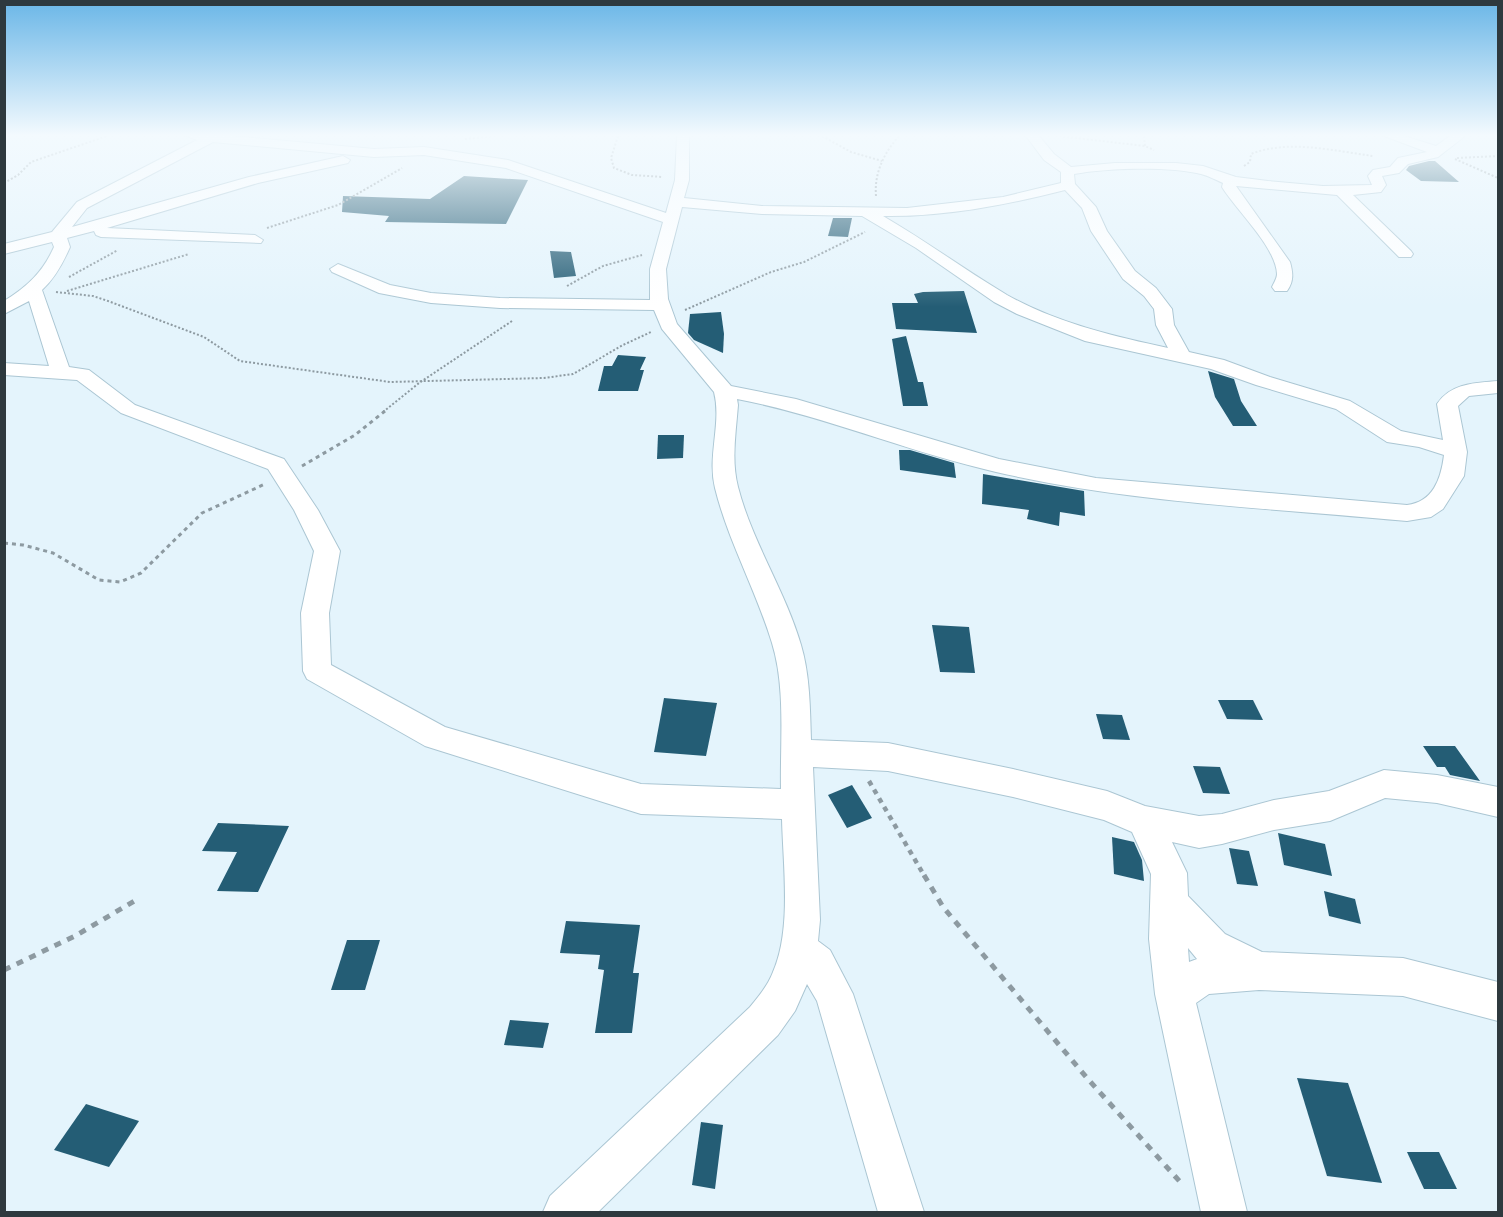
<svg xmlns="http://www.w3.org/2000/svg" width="1503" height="1217" viewBox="0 0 1503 1217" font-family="'Noto Serif',serif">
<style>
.building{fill:#245d75}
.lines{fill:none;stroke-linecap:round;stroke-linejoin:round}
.minor-casing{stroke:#abc6d3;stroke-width:2}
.path-far3{stroke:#8d9aa1;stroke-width:2;stroke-dasharray:2 2;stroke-linecap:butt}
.path-far2{stroke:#8d9aa1;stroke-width:3;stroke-dasharray:4 4;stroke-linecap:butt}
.path-far1{stroke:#8d9aa1;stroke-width:4.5;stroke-dasharray:5 5;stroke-linecap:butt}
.path{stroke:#8d9aa1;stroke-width:5;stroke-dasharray:7 7;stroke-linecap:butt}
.minor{fill:#fff;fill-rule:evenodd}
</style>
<rect width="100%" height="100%" fill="#e4f4fc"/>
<g class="building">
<polygon points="1429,161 1435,161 1459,182 1421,181 1406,170 1409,166"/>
<polygon points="464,176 528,180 506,224 385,222 389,216 342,212 343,196 430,199"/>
<polygon points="833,218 852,218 848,237 828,236"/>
<polygon points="550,251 571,252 576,276 554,278"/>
<polygon points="964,291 977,333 896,329 892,303 918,303 914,294 923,292"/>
<polygon points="721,312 724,334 723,353 694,340 688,333 690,314"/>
<polygon points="906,336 918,382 923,382 928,406 903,406 892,339"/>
<polygon points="618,355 646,357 640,370 644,370 638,391 598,391 604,366 612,366"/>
<polygon points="1208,371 1234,379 1241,401 1257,426 1233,426 1215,397"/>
<polygon points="658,435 684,435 683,458 657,459"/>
<polygon points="899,450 910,450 954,463 956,478 900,470"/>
<polygon points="983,474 1084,491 1085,516 1060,512 1059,526 1027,519 1029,510 982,504"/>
<polygon points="932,625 969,627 975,673 940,672"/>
<polygon points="664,698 717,703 706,756 654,752"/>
<polygon points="1218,700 1253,700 1263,720 1227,719"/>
<polygon points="1096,714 1122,715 1130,740 1103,739"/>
<polygon points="1423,746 1455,746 1480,781 1450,775 1445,767 1437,767"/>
<polygon points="1193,766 1220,767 1230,794 1203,793"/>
<polygon points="852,785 872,818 847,828 828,795"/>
<polygon points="218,823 289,826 258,892 217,891 237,852 202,851"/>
<polygon points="1278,833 1325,844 1332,876 1284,865"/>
<polygon points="1112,837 1134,842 1142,860 1144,881 1114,874"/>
<polygon points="1229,848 1249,851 1258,886 1237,884"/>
<polygon points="1324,891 1355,899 1361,924 1329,916"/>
<polygon points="566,921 640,925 633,973 639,973 632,1033 595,1033 604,970 598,969 600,955 560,953"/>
<polygon points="347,940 380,940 365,990 331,990"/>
<polygon points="510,1020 549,1023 543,1048 504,1045"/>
<polygon points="1297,1078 1348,1083 1382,1183 1327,1176"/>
<polygon points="86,1104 139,1121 109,1167 54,1150"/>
<polygon points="701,1122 723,1125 715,1189 692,1185"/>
<polygon points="1407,1152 1439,1152 1457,1189 1424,1189"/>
</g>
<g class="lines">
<g class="minor-casing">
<path id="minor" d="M187,136H232L374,149L424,147L508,160L666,213L675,180L677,136H689V180L684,198L762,206L907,208L1003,197L1061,183V172L1044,160L1026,136H1039L1054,154L1071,167L1115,163H1176L1203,166L1236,177L1268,181L1323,186L1372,185L1368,176L1373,170L1390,167L1398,158L1427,152L1384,136H1404L1436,146L1450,136H1465L1438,157L1408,164L1399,173L1382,176L1386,185L1381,192L1353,195L1411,251L1413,254L1411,257H1399L1337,195L1236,186L1290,262C1293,273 1294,281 1287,291H1275L1272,287C1274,283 1277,278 1277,274C1276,247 1236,210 1222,187L1223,183C1216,180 1209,176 1201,174C1169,166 1107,168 1074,174L1075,184L1096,207L1107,231L1135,271L1156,288L1172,309L1174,325L1189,352L1224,360L1270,377L1350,401L1401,431L1443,440L1437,404C1451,383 1475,383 1498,381V393L1469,396L1458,406L1467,452L1464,476L1443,509L1431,517L1407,521C1270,508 1130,503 996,472C908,452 825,416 737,399L738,405C736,432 731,460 738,487C752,542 785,590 801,645C810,675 810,709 811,740L888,743L1013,769L1107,791L1145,806L1199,816L1222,814L1274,800L1329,791L1384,770L1437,775L1498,787V817L1437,803L1385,798L1330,821L1274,830L1222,844L1199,848L1172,842L1187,873L1188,896L1225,934L1262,952L1403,958L1498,982V1021L1403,996L1259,990L1209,994L1196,1003L1247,1212H1201L1155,994L1149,939L1151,874L1132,832L1104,820L1013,797L888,771L813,767L820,920L818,941L830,950L853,994L924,1212H878L817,1001L807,984L795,1011L778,1035L598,1212H543L550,1196L750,1007C759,996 768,985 773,972C792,929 783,865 782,819L641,814L425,746L307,679L303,671L301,613L314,551L294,510L268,469L121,413L77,380L4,375V363L49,366L29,301L4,314V301C27,287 43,272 54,247L52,242L4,254V244L52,232L77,202L197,140ZM213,142L374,157L424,155L506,168L663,222L650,269V300L500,298L431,293L390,285L338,264L330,269L332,272L379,293L431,303L500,308L654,310L662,329L714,392C722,423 707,456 715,488C728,541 756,590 772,643C786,688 780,742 781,789L641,784L445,727L331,665L329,613L340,551L318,510L284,459L135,405L89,370L69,367L42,290C55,278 63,263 70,247L67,238L94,231L96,235L101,237L261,243L263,240L255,235L107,228L258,183L348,163L350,160L343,156L249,177L72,227L87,208ZM1065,190L1082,208L1091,231L1123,279L1144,296L1154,309L1156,325L1168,348C1112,336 1057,323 1007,295C965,270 926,241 883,216C945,217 1006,205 1065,190ZM682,207L762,214L862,216L916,248L994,302L1017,314L1085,341L1211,369L1256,385L1336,409L1387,442L1419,447L1444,455C1441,479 1433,502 1407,505L1096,478L999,459L796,399L731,386L677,324L668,299L666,269ZM1188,948L1197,959L1189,962Z"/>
</g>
<g class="path-far3">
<polyline points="618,136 611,158 614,168 632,175 663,177"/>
<polyline points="822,136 851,152 882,161"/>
<polyline points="1059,136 1145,146 1154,150"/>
<polyline points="1144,136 1145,146"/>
<polyline points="465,139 494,136"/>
<polyline points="1457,158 1498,156"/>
<polyline points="1455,159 1498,178"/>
<path d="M1244,166L1250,162L1251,154C1288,139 1335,151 1373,156"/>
<polyline points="4,183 18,175 31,162 107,136"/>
<path d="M876,196C874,173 884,153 899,136"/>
<polyline points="267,228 338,205 402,168"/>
<polyline points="69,277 118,250"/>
<polyline points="567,286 603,266 642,255"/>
<polyline points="67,291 189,254"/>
<polyline points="56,292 93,296 108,301 204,337 240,361 390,382 544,378 573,374 623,345 651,332"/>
<polyline points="685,310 771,272 804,262 865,232"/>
<polyline points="383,412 419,383 512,321"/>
</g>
<g class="path-far2">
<polyline points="302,466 355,435 385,411"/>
<polyline points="4,543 23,545 53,553 99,580 120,582 141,573 202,513 265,484"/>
</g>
<polyline class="path-far1" points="869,781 925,877"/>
<g class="path">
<polyline points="924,875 943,907 1087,1078 1182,1184"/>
<polyline points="4,970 75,936 136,900"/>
</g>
<use href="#minor" class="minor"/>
</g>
<linearGradient id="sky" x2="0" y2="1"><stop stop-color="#6ab6e7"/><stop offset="0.44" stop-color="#f3fafe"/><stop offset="1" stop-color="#f3fafe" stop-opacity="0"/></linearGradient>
<rect width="1503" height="307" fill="url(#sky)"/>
<rect width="1503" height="1217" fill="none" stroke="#2e393e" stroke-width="12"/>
</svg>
